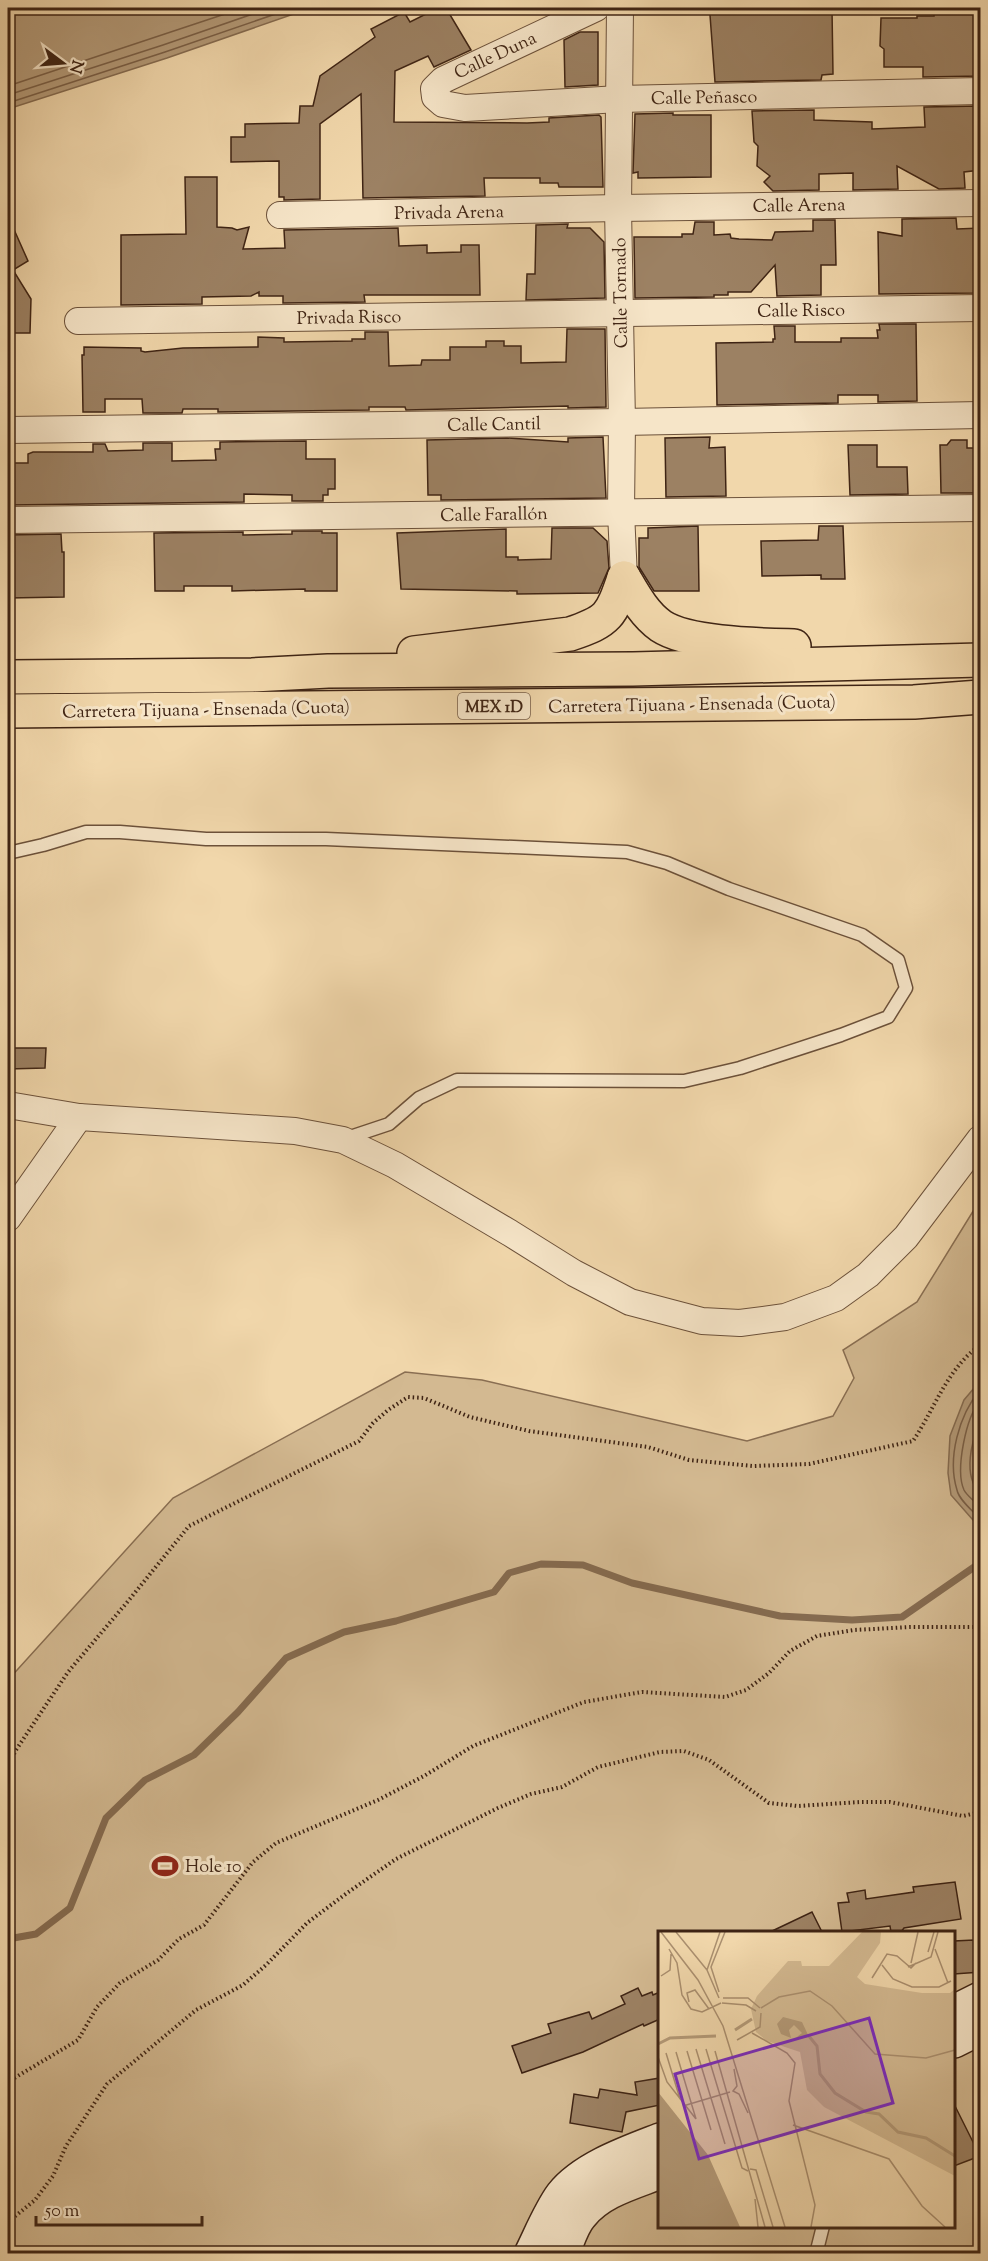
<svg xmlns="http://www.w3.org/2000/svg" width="988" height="2261" viewBox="0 0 988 2261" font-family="'Sorts Mill Goudy',serif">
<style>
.green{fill:#d3b991;stroke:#896e52;stroke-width:1.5;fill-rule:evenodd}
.water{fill:#b49a78;stroke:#856b50;stroke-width:1.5}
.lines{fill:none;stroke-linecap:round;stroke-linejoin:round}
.shore{stroke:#7a5f46;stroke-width:1.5}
.stream{stroke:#856b50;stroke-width:7}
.building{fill:#9c8163;stroke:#3f2414;stroke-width:1.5}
.lane-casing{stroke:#6c513a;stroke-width:15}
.street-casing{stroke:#6c513a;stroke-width:28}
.secondary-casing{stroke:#3f2414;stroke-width:36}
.highway-casing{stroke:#3f2414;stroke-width:36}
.path{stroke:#3f2414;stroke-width:4;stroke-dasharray:1.5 3;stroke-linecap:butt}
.lane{stroke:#f6e5c8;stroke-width:12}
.street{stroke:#f6e5c8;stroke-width:26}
.secondary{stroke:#f6e5c8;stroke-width:33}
.highway{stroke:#f1d7ab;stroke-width:33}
.labels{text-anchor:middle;stroke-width:6;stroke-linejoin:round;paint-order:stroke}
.shield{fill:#f6e5c8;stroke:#765e4a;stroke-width:1.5}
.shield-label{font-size:16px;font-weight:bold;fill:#3f2414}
.street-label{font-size:18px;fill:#3f2414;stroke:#f6e5c8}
.poi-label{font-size:18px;fill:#3f2414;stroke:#f6e5c8;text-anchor:start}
.inset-river{fill:none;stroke:#b49a78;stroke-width:3}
.inset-road{fill:none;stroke:#aa8f6f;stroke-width:1.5}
.view{fill:#7b2cbf;fill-opacity:0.15;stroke:#7b2cbf;stroke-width:3}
.inset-edge{fill:none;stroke:#3f2414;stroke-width:3}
</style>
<rect width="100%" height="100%" fill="#f1d7ab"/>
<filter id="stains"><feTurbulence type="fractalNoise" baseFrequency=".00333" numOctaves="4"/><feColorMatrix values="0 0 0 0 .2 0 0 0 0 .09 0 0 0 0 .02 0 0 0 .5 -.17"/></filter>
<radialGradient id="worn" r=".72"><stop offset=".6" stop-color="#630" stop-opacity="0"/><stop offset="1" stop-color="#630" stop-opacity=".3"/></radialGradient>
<path class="green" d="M980,1200V2253H8V1680L173,1498L405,1372L482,1380L747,1441L833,1416L854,1378L843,1350L917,1302ZM660,1932H954V2226H660Z"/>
<g class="water">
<polygon points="8,8 311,8 167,58 8,109"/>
<polygon points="980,1381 980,1528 951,1495 948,1473 950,1436 964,1400"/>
</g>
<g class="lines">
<g class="shore">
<polyline points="8,86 243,8"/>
<polyline points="8,95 163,45 270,8"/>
<polyline points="8,103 165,52 293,8"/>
<path d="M980,1390C959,1415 947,1458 957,1490C959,1500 973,1511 980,1519"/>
<path d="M980,1401C966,1417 955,1470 964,1490C967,1496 976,1502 980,1508"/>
<path d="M980,1419C972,1442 962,1474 980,1494"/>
</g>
<polyline class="stream" points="8,1939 36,1934 70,1908 106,1818 145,1780 194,1755 238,1712 286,1658 344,1632 396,1621 494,1592 509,1573 541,1564 583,1565 632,1583 780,1616 852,1620 902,1617 980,1563"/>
</g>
<g class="building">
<polygon points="438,8 446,8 471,50 434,67 428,56 395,71 394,122 527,123 549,122 549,118 599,115 601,117 603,187 559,187 558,183 540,183 540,178 484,178 485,196 363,198 361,94 320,124 320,199 284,200 284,197 279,197 279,161 231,162 231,137 245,137 245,124 299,123 300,106 313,106 320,76 375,37 371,29 404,12 410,22"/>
<polygon points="934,8 981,8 981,76 923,77 923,67 884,67 884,49 880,46 881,18 917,18 917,16 934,16"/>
<polygon points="716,9 745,9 748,11 832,9 833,74 822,75 821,80 715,82 710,15"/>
<polygon points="580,32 598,32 598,85 565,87 564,40"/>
<polygon points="981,106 981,170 964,172 965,188 939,189 897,166 898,189 853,190 853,173 819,174 819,190 773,191 764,182 770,176 757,166 758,146 754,142 752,111 814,110 814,120 872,122 872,129 925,127 924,107"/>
<polygon points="673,113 673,115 711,115 711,177 638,178 638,172 633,173 635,114"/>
<polygon points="185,177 217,177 217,227 232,228 237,230 249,227 243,249 285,248 284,230 398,228 399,246 427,245 427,253 461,252 461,245 479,245 480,295 364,295 365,302 283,303 283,296 259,296 259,292 251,296 202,297 202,304 121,305 121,235 186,234"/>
<polygon points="8,216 28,261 13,270 31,299 30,333 8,333"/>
<polygon points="956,218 957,229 981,228 981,275 977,275 977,293 879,294 878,232 902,236 902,219"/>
<polygon points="813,220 835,220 836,265 821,265 821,295 777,296 775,265 751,292 728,292 728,295 714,295 714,297 635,298 634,237 682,237 682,234 693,234 695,222 714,222 714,235 730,234 731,238 739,239 772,240 775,232 813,231"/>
<polygon points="568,224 567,228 590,228 604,242 605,298 526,300 527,274 535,274 536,225"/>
<polygon points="879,324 916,324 917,401 878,402 878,395 838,395 838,403 717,405 716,343 773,342 773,339 775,339 774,326 795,326 795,342 841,342 841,338 878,338 877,330 880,330"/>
<polygon points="567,329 605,329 606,407 568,408 568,406 406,410 405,407 369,407 369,410 218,412 218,409 183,409 182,413 143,413 142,399 105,399 105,412 83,412 82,355 84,355 84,347 141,348 141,351 145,352 183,348 258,347 258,337 284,338 284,342 352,341 352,339 365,339 365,332 388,332 389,366 421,365 422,360 450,360 450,347 486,347 486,341 504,341 504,346 521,346 521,363 566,362"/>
<polygon points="603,437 606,498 441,500 441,495 428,495 427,440 507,438 568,442 568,438"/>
<polygon points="710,437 709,448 725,447 726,496 666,497 665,438"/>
<polygon points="951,440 967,440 967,448 981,448 981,493 941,493 940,445 947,445"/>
<polygon points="306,441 306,459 335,459 335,489 328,489 328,495 323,495 323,501 292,501 292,495 244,494 244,502 8,505 8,463 28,463 28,454 33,452 93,452 93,444 105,444 108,451 143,450 143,443 172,443 172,461 216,460 215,449 220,449 220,442"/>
<polygon points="848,445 877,445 877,467 907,467 908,494 850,495"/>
<polygon points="698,526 699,591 654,591 639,567 639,538 648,538 648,528"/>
<polygon points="819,526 843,526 845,579 821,579 821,575 762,576 761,541 818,540"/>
<polygon points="552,528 593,528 607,541 609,568 598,593 517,594 517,591 401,589 397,533 506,529 506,557 518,557 518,560 551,559"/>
<polygon points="292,531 322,531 322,533 337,533 337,591 305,591 305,589 232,591 232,586 184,586 184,591 155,591 154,533 243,532 243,535 292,534"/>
<polygon points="61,534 62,552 64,552 64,597 8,598 8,535"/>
<polygon points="8,1048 46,1048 45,1068 8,1069"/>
<polygon points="955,1882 961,1919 904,1928 901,1932 891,1932 890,1926 842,1932 838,1903 849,1902 847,1893 865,1890 866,1899 914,1892 913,1887"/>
<polygon points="812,1912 822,1932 770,1932"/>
<polygon points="974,1940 975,1949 981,1949 981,1972 954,1974 954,1941"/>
<polygon points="638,1988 642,1996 652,1992 653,1995 660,1992 660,2019 644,2026 643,2024 583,2052 522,2073 512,2046 551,2033 548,2024 589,2012 592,2019 625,2004 621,1996"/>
<polygon points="660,2078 660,2105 626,2112 622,2132 570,2123 574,2094 598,2098 600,2089 637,2095 635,2082"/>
<polygon points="954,2104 980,2156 954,2166"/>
</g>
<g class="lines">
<g class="lane-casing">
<g id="lane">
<polyline points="8,853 43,845 86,832 120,832 206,839 326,839 627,852 667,863 729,889 862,935 898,960 906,988 888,1017 841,1035 740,1068 684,1081 457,1080 419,1098 389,1124 344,1139"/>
<polyline points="816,2254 823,2226"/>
</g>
</g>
<g class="street-casing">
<g id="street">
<polyline points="596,8 443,80 434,89 435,97 443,104 465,108 619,99 980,91"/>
<polyline points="620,8 618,208 622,422 621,512 624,578"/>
<polyline points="280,215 618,208 980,203"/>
<polyline points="78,321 980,308"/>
<polyline points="8,430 622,422 980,415"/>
<polyline points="8,520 980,508"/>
<polyline points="8,1105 79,1117 295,1131 343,1140 395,1165 510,1233 574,1273 630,1302 702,1321 740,1323 785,1317 836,1298 868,1275 906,1237 980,1139"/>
<polyline points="8,1218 79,1117"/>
</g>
</g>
<g class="secondary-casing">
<g id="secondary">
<polyline points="954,2012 980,1999"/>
<polyline points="954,2041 980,2028"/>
<path d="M531,2254C540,2236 550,2211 562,2195C583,2168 629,2152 660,2140"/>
<path d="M562,2254C568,2241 572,2225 581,2215C600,2191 632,2183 660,2172"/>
</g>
</g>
<g class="highway-casing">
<g id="highway">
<path d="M624,578C634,595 644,614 661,626C688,644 760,645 794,646"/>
<path d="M414,653L570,634C609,621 611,616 624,578"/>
<polyline points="8,677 252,675 328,671 633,669 980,660"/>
<polyline points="8,711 914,702 980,697"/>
</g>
</g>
<g class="path">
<path d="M8,1766L16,1750L68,1672L129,1600L189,1526L359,1441L373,1423L388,1410L408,1397L424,1398L470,1417L529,1431L648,1447L689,1460L753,1466L809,1464L913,1441C935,1408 947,1369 980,1345"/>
<polyline points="8,2084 11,2080 78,2040 97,2007 120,1983 158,1960 179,1939 204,1925 253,1862 276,1843 378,1800 424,1776 473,1746 584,1702 642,1692 725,1697 746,1690 769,1673 790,1651 817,1636 854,1630 910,1627 980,1627"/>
<polyline points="8,2222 35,2200 53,2176 66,2146 107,2084 196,2010 243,1985 266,1965 307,1923 347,1893 396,1859 498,1808 531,1794 562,1787 598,1767 660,1752 684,1751 709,1760 769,1803 798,1806 860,1802 890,1802 963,1816 980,1812"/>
</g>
<use href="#lane" class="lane"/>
<use href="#street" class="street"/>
<use href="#secondary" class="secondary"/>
<use href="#highway" class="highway"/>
</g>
<defs>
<g id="stadium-bare" transform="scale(2.07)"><path d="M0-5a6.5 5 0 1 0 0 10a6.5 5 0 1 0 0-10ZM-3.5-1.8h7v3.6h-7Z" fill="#8f2418" stroke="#f6e5c8" stroke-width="2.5" paint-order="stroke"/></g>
</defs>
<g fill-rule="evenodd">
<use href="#stadium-bare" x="165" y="1866"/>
</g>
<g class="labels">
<rect class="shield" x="458" y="693" width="72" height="26" rx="4.5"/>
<g class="shield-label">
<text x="494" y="712">MEX 1D</text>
</g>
<g class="street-label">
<text transform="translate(495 55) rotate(-25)" y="6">Calle Duna</text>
<text transform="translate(704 97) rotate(-1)" y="6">Calle Peñasco</text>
<text transform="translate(799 205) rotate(-1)" y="6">Calle Arena</text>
<text transform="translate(449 212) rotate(-1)" y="6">Privada Arena</text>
<text transform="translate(620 293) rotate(-91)" y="6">Calle Tornado</text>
<text transform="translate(801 310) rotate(-1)" y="6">Calle Risco</text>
<text transform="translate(349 317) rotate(-1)" y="6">Privada Risco</text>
<text transform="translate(494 424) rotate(-1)" y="6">Calle Cantil</text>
<text transform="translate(494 514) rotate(-1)" y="6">Calle Farallón</text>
<text transform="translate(692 704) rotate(-1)" y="6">Carretera Tijuana - Ensenada (Cuota)</text>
<text transform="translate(206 709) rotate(-1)" y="6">Carretera Tijuana - Ensenada (Cuota)</text>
</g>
<g class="poi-label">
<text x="185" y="1872">Hole 10</text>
</g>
</g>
<g transform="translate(658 1931)">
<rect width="297" height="297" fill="#f1d7ab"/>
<path d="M204,1H223L222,12L199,46L207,53L264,62H292L297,58V245L166,176L149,159L142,121L109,110L98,101L93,78L99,65L130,30H143L144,35H171Z" fill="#d3b991"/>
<path d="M125,86L144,91L151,106L135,109L144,102L136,94L131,99L133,107L123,103L119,93ZM0,161L50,224L82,296H0Z" fill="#b49a78"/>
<path class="inset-river" d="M77,99L94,88M150,104L159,115L162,143L177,162L208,181L221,183L240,201L268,207L297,225M0,113L12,107L58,105"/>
<path class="inset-road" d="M3,1L40,49L65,95L127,296M18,1L49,39M11,18L19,32L24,64L33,78L44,81L63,72M277,18L290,52M270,21L276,1M253,32L260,1M224,34L235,48L254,56H281L293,50M250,36L273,26L280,1M3,45L12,39L13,23M214,47L229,23L239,25L253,37L258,32M61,61L53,36L67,1M61,67L49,39L62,1M65,67H90L102,77M31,71L29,62L37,59L51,78M64,72L88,74L98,80M103,77L121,66L152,60L174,75L217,123L268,127L297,119M94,102L129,122L137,132L131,170L157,274L153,296M79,109L102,96L103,82M38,118L67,213M48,118L84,237L90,240M29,120L53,199M57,120L107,296M18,121L38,188M8,122L22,168M0,126L9,151L38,188M76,138L79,155L75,160L81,163L90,182M25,175L72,161M135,194L231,228L264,275L287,296M92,238L98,239L115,296M97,268L100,296"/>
<path class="view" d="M211,87L235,172L41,228L17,143Z"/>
<rect width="297" height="297" class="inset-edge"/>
</g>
<rect width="988" height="2261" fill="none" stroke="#f1d7ab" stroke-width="30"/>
<rect x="9" y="9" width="970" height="2243" fill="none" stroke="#3f2414" stroke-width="3"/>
<rect x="15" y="15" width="958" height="2231" fill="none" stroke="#3f2414" stroke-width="1.5"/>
<g transform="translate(63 63) rotate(106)" stroke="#f6e5c8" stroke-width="4.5" paint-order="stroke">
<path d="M0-4.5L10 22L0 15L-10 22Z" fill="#3f2414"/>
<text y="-9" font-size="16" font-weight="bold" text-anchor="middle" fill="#3f2414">N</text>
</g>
<path d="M36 2216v9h166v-9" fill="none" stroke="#3f2414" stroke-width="3"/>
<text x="45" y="2216" font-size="18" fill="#3f2414" stroke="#f6e5c8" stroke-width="4.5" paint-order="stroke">50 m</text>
<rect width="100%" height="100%" filter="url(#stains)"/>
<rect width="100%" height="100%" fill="url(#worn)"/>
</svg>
